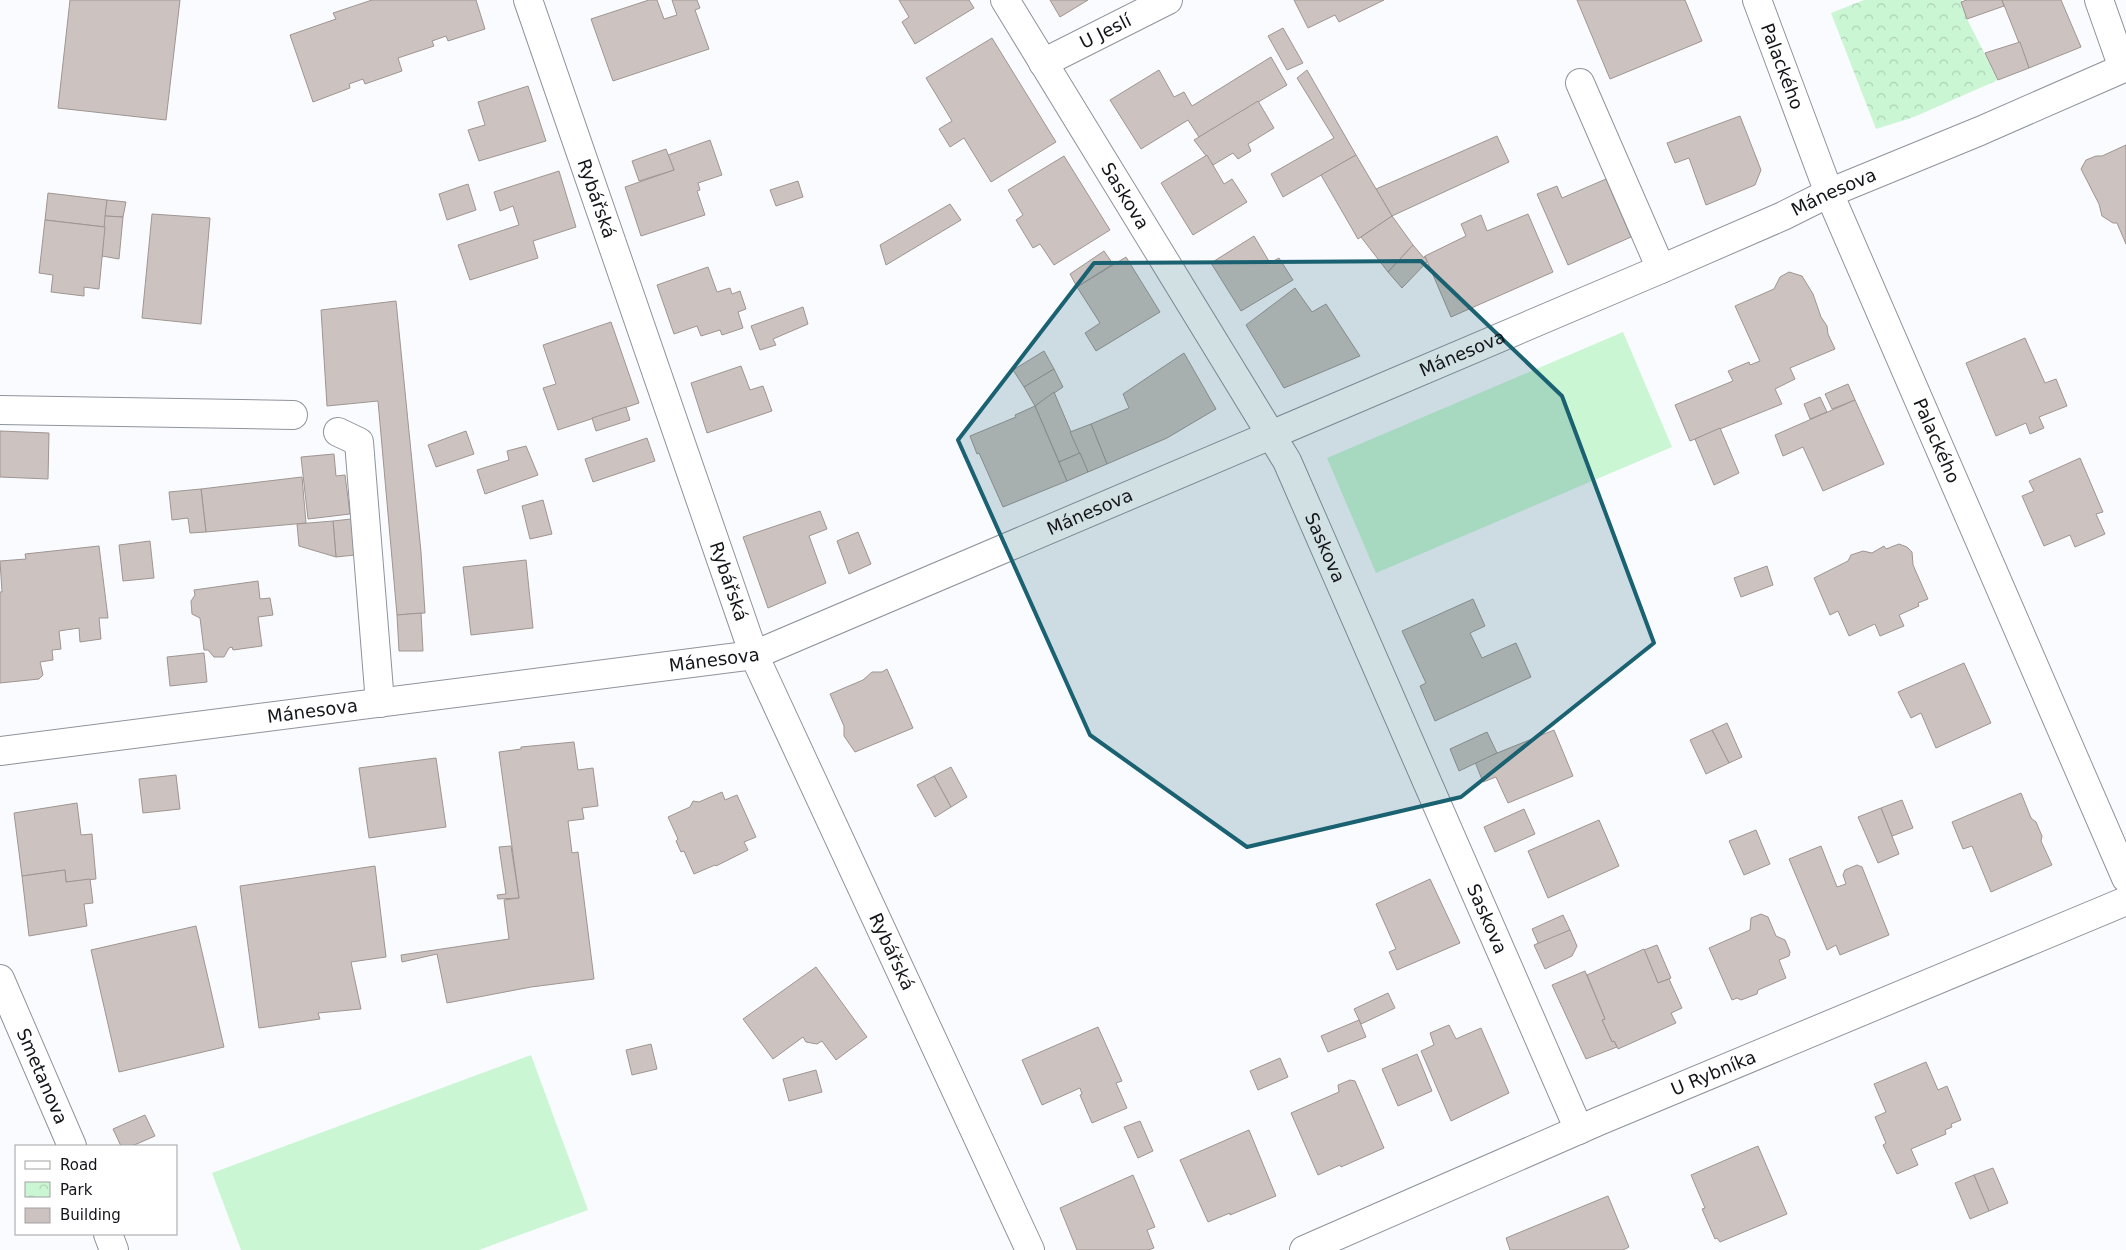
<svg xmlns="http://www.w3.org/2000/svg" width="2126" height="1250" viewBox="0 0 2126 1250" font-family="'DejaVu Sans',sans-serif">
<style>
.grass{fill:#cbf6d4}
.park{fill:url(#park-crowns)}
.building{fill:#ccc2bf;stroke:#9f9592}
.lines{fill:none;stroke-linecap:round;stroke-linejoin:round}
.minor-casing{stroke:#8f939b;stroke-width:30}
.minor{stroke:#fff;stroke-width:28}
.marked{fill:#1a6271;fill-opacity:0.2;stroke:#1a6271;stroke-width:4;stroke-linejoin:round}
.labels{text-anchor:middle;stroke-width:4;stroke-linejoin:round;paint-order:stroke}
.street-label{font-size:18px;fill:#141518;stroke:#fff}
</style>
<defs>
<pattern id="park-crowns" width="20" height="18" patternUnits="userSpaceOnUse" patternTransform="scale(1.25)"><rect width="20" height="18" fill="#cbf6d4"/><path d="M2 6a3 3 0 1 1 6 0M12 15a3 3 0 1 1 6 0" fill="none" stroke="#add2b5"/></pattern>
</defs>
<rect width="100%" height="100%" fill="#f9fbfe"/>
<g class="grass">
<polygon points="1623,332 1672,447 1376,573 1327,458"/>
<polygon points="531,1055 588,1210 479,1250 241,1250 212,1173"/>
</g>
<polygon class="park" points="1864,0 1961,0 1967,19 1998,80 1914,117 1876,129 1831,13"/>
<g class="building">
<polygon points="70,0 180,0 166,120 58,108"/>
<polygon points="372,0 476,0 485,29 448,41 446,36 432,41 434,46 398,58 402,71 365,84 363,79 349,84 350,88 313,102 290,35 336,19 333,13"/>
<polygon points="649,0 657,0 664,19 677,15 672,0 697,0 700,8 695,10 709,49 613,81 591,19"/>
<polygon points="899,0 969,0 974,8 915,44 902,22 909,17"/>
<polygon points="1050,0 1088,0 1060,17"/>
<polygon points="1294,0 1384,0 1339,22 1335,15 1308,28"/>
<polygon points="1577,0 1685,0 1702,41 1610,79"/>
<polygon points="1967,0 2002,0 2004,6 1967,19 1961,2"/>
<polygon points="2002,0 2061,0 2081,47 2029,68"/>
<polygon points="1283,28 1303,63 1287,70 1268,36"/>
<polygon points="992,38 1056,142 991,182 964,138 950,147 939,129 952,121 926,78"/>
<polygon points="2020,42 2029,68 1998,80 1985,53"/>
<polygon points="1271,57 1287,85 1199,137 1188,120 1141,149 1110,100 1159,70 1174,97 1184,92 1192,106"/>
<polygon points="1307,70 1356,155 1283,197 1271,174 1334,138 1297,78"/>
<polygon points="528,86 546,141 479,161 468,130 485,125 478,102"/>
<polygon points="1258,101 1274,128 1248,144 1251,151 1238,159 1233,153 1213,165 1194,140"/>
<polygon points="1740,116 1761,170 1755,185 1706,205 1689,158 1675,163 1667,143"/>
<polygon points="1497,136 1509,162 1392,216 1376,189"/>
<polygon points="710,140 722,175 698,183 700,190 697,191 705,215 641,236 625,187 674,170 668,155"/>
<polygon points="2126,145 2126,244 2117,223 2113,223 2102,216 2099,204 2081,169 2086,160 2096,156 2102,156"/>
<polygon points="666,149 674,170 639,181 632,161"/>
<polygon points="1207,155 1224,184 1232,179 1247,202 1193,235 1161,183"/>
<polygon points="1356,155 1392,216 1358,239 1321,175"/>
<polygon points="1064,156 1110,230 1054,265 1040,244 1033,248 1016,220 1023,215 1008,190"/>
<polygon points="559,171 576,227 533,241 538,258 470,280 458,245 519,225 513,206 500,211 494,192"/>
<polygon points="1606,179 1631,237 1568,265 1537,194 1557,186 1562,198"/>
<polygon points="798,181 803,197 776,206 770,190"/>
<polygon points="468,184 476,210 447,220 439,194"/>
<polygon points="48,193 107,200 105,227 45,220"/>
<polygon points="107,200 126,202 123,217 105,216"/>
<polygon points="950,204 961,220 886,265 880,245"/>
<polygon points="152,214 210,218 201,324 142,318"/>
<polygon points="1528,214 1553,272 1451,317 1425,256 1466,236 1461,224 1481,215 1487,231"/>
<polygon points="105,216 123,217 119,259 102,256"/>
<polygon points="1392,216 1413,245 1388,272 1361,237"/>
<polygon points="45,220 105,227 99,289 84,287 84,296 51,292 53,275 39,273"/>
<polygon points="1254,236 1270,263 1279,258 1293,280 1241,311 1211,263"/>
<polygon points="1413,245 1424,258 1425,256 1427,262 1402,288 1388,272"/>
<polygon points="1104,251 1113,264 1077,287 1070,274"/>
<polygon points="1126,257 1160,312 1096,351 1085,333 1100,323 1077,287"/>
<polygon points="708,267 717,292 730,288 732,294 740,291 746,309 738,312 743,328 722,335 720,330 701,336 697,326 674,334 657,285"/>
<polygon points="1789,272 1802,276 1813,294 1821,317 1827,326 1828,334 1835,349 1790,368 1795,379 1775,389 1782,404 1690,441 1675,405 1733,381 1728,371 1749,362 1750,365 1760,361 1735,306 1774,289 1780,277"/>
<polygon points="1295,288 1312,312 1326,304 1360,356 1284,388 1246,325"/>
<polygon points="396,301 421,552 425,613 397,615 378,401 327,406 321,310"/>
<polygon points="803,307 808,324 773,339 776,345 760,350 751,326"/>
<polygon points="611,322 639,403 558,430 543,388 556,384 543,345"/>
<polygon points="2025,338 2045,383 2056,379 2067,406 2039,417 2044,428 2030,434 2026,423 1996,436 1966,363"/>
<polygon points="1044,351 1054,369 1024,387 1013,370"/>
<polygon points="1184,353 1216,409 1167,438 1107,464 1091,424 1129,408 1123,394"/>
<polygon points="741,366 750,390 763,386 772,411 707,433 691,383"/>
<polygon points="1054,369 1063,387 1035,406 1024,387"/>
<polygon points="1848,384 1855,400 1832,409 1825,394"/>
<polygon points="1054,392 1080,453 1059,462 1035,406"/>
<polygon points="1820,397 1827,412 1810,419 1804,404"/>
<polygon points="1855,400 1884,464 1823,491 1803,447 1783,456 1775,435"/>
<polygon points="1035,406 1067,481 1003,507 979,453 977,454 970,436 1016,417 1015,415"/>
<polygon points="626,407 630,420 596,431 592,418"/>
<polygon points="1091,424 1107,464 1088,472 1070,432"/>
<polygon points="1720,428 1739,473 1714,485 1695,439"/>
<polygon points="0,431 49,433 48,479 0,477"/>
<polygon points="466,431 474,454 436,467 428,445"/>
<polygon points="647,438 655,461 593,482 585,459"/>
<polygon points="526,446 538,475 485,494 477,470 509,460 507,451"/>
<polygon points="1080,453 1088,472 1067,481 1059,462"/>
<polygon points="334,454 336,476 345,475 350,514 308,519 301,457"/>
<polygon points="2080,458 2103,512 2096,514 2105,534 2075,547 2070,535 2044,546 2022,496 2034,491 2029,481"/>
<polygon points="302,477 306,523 206,532 201,489"/>
<polygon points="201,489 206,532 190,533 188,518 172,520 169,492"/>
<polygon points="543,500 552,534 530,539 522,506"/>
<polygon points="820,511 827,529 809,536 826,583 768,608 743,537"/>
<polygon points="351,519 355,555 336,557 333,521"/>
<polygon points="333,521 336,557 299,546 297,524"/>
<polygon points="858,532 871,564 849,574 837,541"/>
<polygon points="150,541 154,578 123,581 119,545"/>
<polygon points="1899,544 1907,547 1912,552 1913,565 1928,599 1918,603 1919,606 1899,615 1904,626 1880,636 1875,624 1849,636 1838,611 1830,615 1814,578 1848,561 1851,555 1863,551 1872,553 1884,546 1886,549"/>
<polygon points="99,546 108,618 99,618 101,639 80,642 79,628 59,631 61,649 52,650 53,660 40,662 43,675 39,679 0,683 0,592 2,592 0,561 26,559 25,554"/>
<polygon points="526,560 533,628 471,635 463,567"/>
<polygon points="1767,566 1773,585 1741,597 1734,578"/>
<polygon points="258,581 260,599 270,598 273,615 258,617 262,646 233,650 232,647 229,648 224,657 214,657 208,650 204,650 200,618 192,614 191,601 195,595 194,590"/>
<polygon points="1473,599 1485,626 1470,633 1482,658 1516,643 1531,677 1435,721 1420,686 1426,683 1402,631"/>
<polygon points="421,613 423,651 399,651 397,615"/>
<polygon points="204,653 207,682 170,686 167,657"/>
<polygon points="1964,663 1991,723 1936,748 1921,713 1911,718 1898,692"/>
<polygon points="887,669 913,728 855,752 844,736 844,726 830,694 863,680 872,672 882,672"/>
<polygon points="1727,723 1742,757 1729,763 1712,730"/>
<polygon points="1554,730 1573,776 1508,803 1496,777 1483,782 1475,762"/>
<polygon points="1712,730 1729,763 1706,774 1690,740"/>
<polygon points="1487,732 1497,753 1459,771 1450,749"/>
<polygon points="574,742 578,770 593,768 598,806 582,808 584,819 568,821 572,853 578,852 594,979 531,987 447,1003 437,954 402,962 401,955 509,939 504,900 519,898 499,752 521,749 521,747"/>
<polygon points="436,758 446,827 369,838 359,768"/>
<polygon points="951,767 967,797 951,807 934,776"/>
<polygon points="176,775 180,809 143,813 139,779"/>
<polygon points="934,776 951,807 935,817 917,785"/>
<polygon points="722,792 725,800 737,795 756,837 744,842 748,850 716,866 715,865 694,874 684,851 681,852 676,841 678,839 668,817 690,807 693,801 699,802"/>
<polygon points="2021,793 2031,818 2036,822 2042,836 2041,841 2052,865 1991,892 1972,846 1963,849 1952,822"/>
<polygon points="1902,800 1913,828 1892,836 1881,808"/>
<polygon points="77,803 81,835 92,834 96,879 66,882 65,870 22,876 14,813"/>
<polygon points="1881,808 1899,854 1878,863 1858,817"/>
<polygon points="1524,809 1535,834 1495,852 1484,827"/>
<polygon points="1599,820 1619,866 1548,898 1528,851"/>
<polygon points="1756,830 1770,864 1744,875 1729,841"/>
<polygon points="511,846 519,898 498,899 497,895 506,894 499,847"/>
<polygon points="1821,846 1837,887 1846,884 1843,875 1845,870 1857,865 1862,867 1889,935 1840,955 1836,945 1827,950 1789,859"/>
<polygon points="375,866 386,957 351,962 361,1009 318,1013 320,1019 259,1028 240,886"/>
<polygon points="65,870 66,882 90,879 93,903 84,904 87,926 29,936 22,876"/>
<polygon points="1430,879 1460,943 1397,970 1389,952 1396,949 1376,904"/>
<polygon points="1761,914 1768,917 1776,936 1785,940 1790,952 1789,956 1779,960 1786,978 1758,990 1757,994 1741,1000 1737,998 1732,1000 1709,948 1750,930 1751,918"/>
<polygon points="1563,915 1570,930 1539,945 1532,929"/>
<polygon points="196,926 224,1047 119,1072 91,950"/>
<polygon points="1570,930 1577,946 1572,956 1545,969 1534,945"/>
<polygon points="1657,945 1671,978 1658,983 1644,950"/>
<polygon points="1644,949 1658,983 1669,979 1682,1008 1671,1013 1676,1023 1618,1049 1614,1041 1612,1042 1602,1020 1605,1019 1587,975"/>
<polygon points="816,967 867,1037 836,1060 822,1041 817,1044 806,1042 803,1037 773,1059 743,1019"/>
<polygon points="1585,971 1605,1019 1602,1020 1612,1042 1614,1041 1617,1047 1586,1059 1552,985"/>
<polygon points="1388,993 1395,1008 1361,1024 1354,1009"/>
<polygon points="1359,1020 1366,1037 1328,1052 1321,1036"/>
<polygon points="1449,1025 1456,1039 1481,1028 1509,1093 1451,1121 1421,1051 1434,1045 1430,1033"/>
<polygon points="1098,1027 1122,1081 1116,1083 1127,1108 1092,1123 1080,1095 1082,1094 1080,1088 1042,1105 1022,1060"/>
<polygon points="651,1044 657,1069 632,1075 626,1050"/>
<polygon points="1417,1054 1432,1091 1398,1106 1382,1069"/>
<polygon points="1280,1058 1288,1077 1258,1090 1250,1071"/>
<polygon points="1926,1062 1938,1090 1947,1086 1961,1120 1951,1124 1952,1127 1945,1130 1946,1134 1911,1149 1918,1165 1897,1174 1883,1145 1886,1143 1875,1117 1886,1112 1874,1084"/>
<polygon points="816,1070 822,1092 789,1101 783,1079"/>
<polygon points="1350,1080 1355,1081 1384,1148 1341,1167 1340,1165 1318,1175 1291,1113 1339,1092 1338,1085"/>
<polygon points="145,1115 155,1136 132,1146 121,1146 113,1129"/>
<polygon points="1140,1121 1153,1151 1138,1158 1124,1127"/>
<polygon points="1249,1130 1276,1196 1230,1215 1230,1213 1208,1222 1180,1160"/>
<polygon points="1758,1146 1787,1214 1720,1242 1717,1238 1715,1239 1702,1209 1705,1208 1691,1175"/>
<polygon points="1993,1168 2008,1203 1989,1211 1974,1175"/>
<polygon points="1133,1175 1155,1227 1147,1230 1154,1248 1148,1250 1077,1250 1060,1208"/>
<polygon points="1974,1175 1989,1211 1970,1219 1955,1183"/>
<polygon points="1608,1196 1629,1247 1623,1250 1510,1250 1506,1238"/>
</g>
<g class="lines">
<g class="minor-casing">
<g id="minor">
<path id="s1" d="M528,0L754,655L1030,1250"/>
<path id="s2" d="M1005,0L1287,461L1579,1130"/>
<path id="s3" d="M1757,0L1829,193L2126,878"/>
<polyline points="2099,0 2123,68"/>
<path id="s4" d="M1043,63L1168,0"/>
<polyline points="1580,83 1661,269"/>
<polyline points="0,410 293,415"/>
<polyline points="338,432 359,442 380,703"/>
<path id="s5" d="M0,751L754,655L1661,269L1783,216L1829,193L1980,131L2126,67"/>
<path id="s6" d="M0,979L72,1146"/>
<polyline points="108,1234 114,1250"/>
<path id="s7" d="M1304,1250L1599,1121L2126,901"/>
</g>
</g>
<use href="#minor" class="minor"/>
</g>
<path class="marked" d="M1421,261L1562,396L1654,643L1461,797L1247,847L1090,735L958,440L1094,263Z"/>
<g class="labels">
<g class="street-label">
<text dy="6" stroke="none"><textPath href="#s4" startOffset="70">U Jeslí</textPath></text>
<text dy="6" stroke="none"><textPath href="#s3" startOffset="71">Palackého</textPath></text>
<text dy="6" stroke="none"><textPath href="#s5" startOffset="1935">Mánesova</textPath></text>
<text dy="6" stroke="none"><textPath href="#s2" startOffset="230">Saskova</textPath></text>
<text dy="6" stroke="none"><textPath href="#s1" startOffset="210">Rybářská</textPath></text>
<text dy="6" stroke="none"><textPath href="#s5" startOffset="1530">Mánesova</textPath></text>
<text dy="6" stroke="none"><textPath href="#s3" startOffset="476">Palackého</textPath></text>
<text dy="6" stroke="none"><textPath href="#s5" startOffset="1125">Mánesova</textPath></text>
<text dy="6" stroke="none"><textPath href="#s2" startOffset="635">Saskova</textPath></text>
<text dy="6" stroke="none"><textPath href="#s1" startOffset="615">Rybářská</textPath></text>
<text dy="6" stroke="none"><textPath href="#s5" startOffset="720">Mánesova</textPath></text>
<text dy="6" stroke="none"><textPath href="#s5" startOffset="315">Mánesova</textPath></text>
<text dy="6" stroke="none"><textPath href="#s2" startOffset="1040">Saskova</textPath></text>
<text dy="6" stroke="none"><textPath href="#s1" startOffset="1020">Rybářská</textPath></text>
<text dy="6" stroke="none"><textPath href="#s7" startOffset="446">U Rybníka</textPath></text>
<text dy="6" stroke="none"><textPath href="#s6" startOffset="106">Smetanova</textPath></text>
</g>
</g>
<rect x="15" y="1145" width="162" height="90" fill="#ffffff" stroke="#a1a1a3"/>
<rect x="25" y="1161" width="25" height="8" fill="#ffffff" stroke="#a1a1a3"/>
<text x="60" y="1170" font-size="15" fill="#141518">Road</text>
<rect x="25" y="1182" width="25" height="15" fill="url(#park-crowns)" stroke="#a1a1a3"/>
<text x="60" y="1195" font-size="15" fill="#141518">Park</text>
<rect x="25" y="1208" width="25" height="15" fill="#ccc2bf" stroke="#a1a1a3"/>
<text x="60" y="1220" font-size="15" fill="#141518">Building</text>
</svg>
